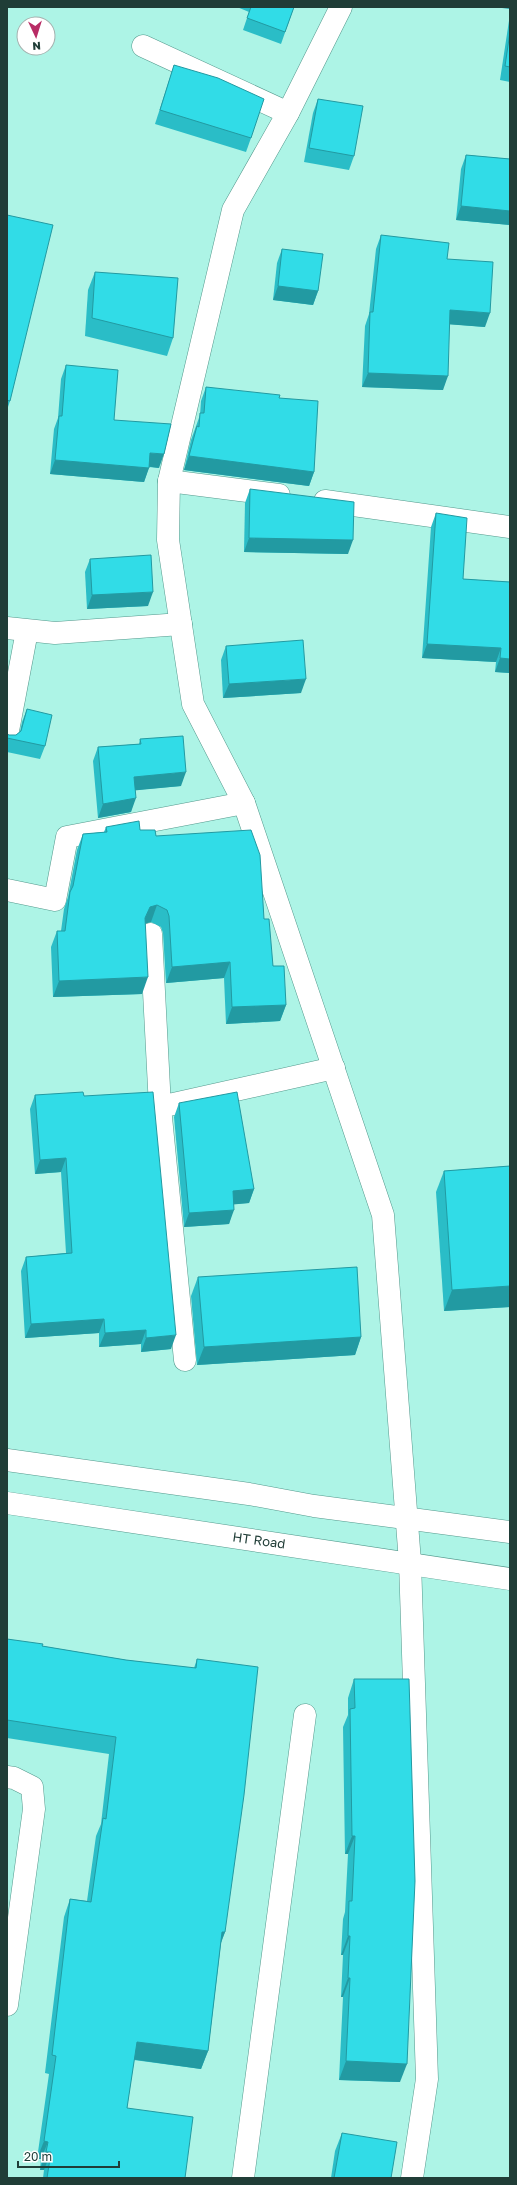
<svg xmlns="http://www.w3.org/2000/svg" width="517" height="2185" viewBox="0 0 517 2185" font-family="'Golos Text',sans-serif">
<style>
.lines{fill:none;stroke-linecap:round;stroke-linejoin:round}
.minor-casing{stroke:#54998d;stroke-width:23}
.tertiary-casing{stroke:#54998d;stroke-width:23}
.minor{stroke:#fff;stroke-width:22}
.tertiary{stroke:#fff;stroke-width:22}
.wall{fill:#2abdc7}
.shaded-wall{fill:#229aa2}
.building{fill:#31dce7;stroke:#229aa2}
.labels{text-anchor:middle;stroke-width:4;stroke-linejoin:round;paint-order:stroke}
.street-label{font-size:13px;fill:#203d37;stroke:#fff}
</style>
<rect width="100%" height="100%" fill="#adf4e6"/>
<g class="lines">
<g class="minor-casing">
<g id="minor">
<polyline points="341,7 288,113 233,210 169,481 168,540 193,704 244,803 383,1215 410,1562 427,2079 412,2178"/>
<polyline points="143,46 288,113"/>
<polyline points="169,481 279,495"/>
<polyline points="325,501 510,527"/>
<polyline points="7,628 55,633 181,624"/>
<polyline points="7,736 27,631"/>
<polyline points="7,890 55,900 67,837 244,803"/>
<polyline points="151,934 160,1107 334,1068"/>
<polyline points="160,1107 185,1360"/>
<polyline points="7,1777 14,1778 32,1787 34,1809 7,2005"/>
<polyline points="243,2178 305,1715"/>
</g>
</g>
<g class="tertiary-casing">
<g id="tertiary">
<polyline points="7,1460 249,1494 314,1506 510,1532"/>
<polyline points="7,1503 510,1579"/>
</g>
</g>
<use href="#minor" class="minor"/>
<use href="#tertiary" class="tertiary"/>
</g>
<g class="wall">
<polygon points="237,7 294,7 281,44 243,30 249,12"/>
<polygon points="510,14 510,82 500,80"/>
<polygon points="174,65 251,138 246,152 155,124"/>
<polygon points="318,99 354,156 349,170 304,162 313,113"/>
<polygon points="466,155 510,159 510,225 456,220 461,169"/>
<polygon points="7,215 10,401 7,410"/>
<polygon points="381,235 447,259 485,327 449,324 443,390 362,387 365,326 369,314 376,249"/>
<polygon points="282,249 318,291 313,305 273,300 277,263"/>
<polygon points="95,272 173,338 167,356 85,336 88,290"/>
<polygon points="66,365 114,420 159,468 149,467 144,482 50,474 54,429 58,418 61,379"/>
<polygon points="206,387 279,398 314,472 309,486 184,470 191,440 200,415 201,401"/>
<polygon points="250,489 348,554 244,552 245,503"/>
<polygon points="436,513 463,579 510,582 510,673 495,672 496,662 422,658 431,527"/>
<polygon points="90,559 148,606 87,609 85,572"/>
<polygon points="226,646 301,693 223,698 221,660"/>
<polygon points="27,709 45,746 40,759 7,752 7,734 9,735 16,735 20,732 22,722"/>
<polygon points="140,739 181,786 135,790 131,812 98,818 93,761 98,747 139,744"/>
<polygon points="106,827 140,830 156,836 264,919 273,966 286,1005 280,1021 226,1024 224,978 166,983 163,933 161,927 151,922 145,923 142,994 53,997 51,947 57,931 61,931 64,909 68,897 77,850 83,834 104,832"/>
<polygon points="35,1095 84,1096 171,1349 141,1352 141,1344 99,1347 99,1333 25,1338 21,1271 26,1257 66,1253 61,1172 35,1174 30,1109"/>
<polygon points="179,1103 254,1189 249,1203 234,1204 229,1224 184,1227 174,1117"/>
<polygon points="510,1166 510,1307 444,1311 436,1192 444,1171"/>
<polygon points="198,1277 361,1337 355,1355 197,1365 191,1296"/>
<polygon points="7,1639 42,1646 126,1660 194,1668 197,1659 225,1932 221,1943 208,2051 201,2069 134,2060 127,2108 185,2178 43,2178 44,2170 40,2170 41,2159 37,2159 49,2074 45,2073 64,1917 70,1899 87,1901 96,1836 101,1824 109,1754 7,1738"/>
<polygon points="354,1679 400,2082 339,2080 343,1997 341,1997 343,1955 341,1955 343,1919 345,1912 348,1854 345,1854 343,1727 348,1715 348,1698"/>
<polygon points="342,2133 391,2178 331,2178 335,2151"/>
</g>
<g class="shaded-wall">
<polygon points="494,7 510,7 510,9"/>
<polygon points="461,206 510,211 510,225 456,220"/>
<polygon points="278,286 318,291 313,305 273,300"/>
<polygon points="450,310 490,313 485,327 445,324"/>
<polygon points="368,373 448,376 443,390 362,387"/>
<polygon points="150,453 164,454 159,468 145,466"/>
<polygon points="189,456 314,472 309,486 184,470"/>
<polygon points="55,460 149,468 144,482 50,474"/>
<polygon points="249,538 353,540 348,554 244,552"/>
<polygon points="153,592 148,606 87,609 92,595"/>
<polygon points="427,644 501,648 496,662 422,658"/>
<polygon points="500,658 510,659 510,673 495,672"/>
<polygon points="306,679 301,693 223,698 229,684"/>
<polygon points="186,772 181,786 129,791 134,777"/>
<polygon points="136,798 131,812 98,818 103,804"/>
<polygon points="157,905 151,922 144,924 145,918 150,907"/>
<polygon points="230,962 224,978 166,983 172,967"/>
<polygon points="148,977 142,994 53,997 59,981"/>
<polygon points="286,1005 280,1021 226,1024 232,1007"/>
<polygon points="66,1158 61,1172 35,1174 40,1160"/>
<polygon points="254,1189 249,1203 228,1205 233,1191"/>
<polygon points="234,1210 229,1224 184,1227 189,1213"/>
<polygon points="510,1286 510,1307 444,1311 452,1290"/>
<polygon points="104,1319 99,1333 25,1338 31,1324"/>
<polygon points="146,1330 141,1344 99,1347 105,1333"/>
<polygon points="176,1335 171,1349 141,1352 146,1338"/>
<polygon points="361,1337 355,1355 197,1365 204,1347"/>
<polygon points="352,1836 355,1836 348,1854 345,1854"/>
<polygon points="222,1932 225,1932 218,1950"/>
<polygon points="348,1936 350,1936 343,1955 341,1955"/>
<polygon points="348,1978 350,1978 343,1997 341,1997"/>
<polygon points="137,2042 208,2051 201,2069 130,2059"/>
<polygon points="346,2061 407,2064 400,2082 339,2080"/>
<polygon points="44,2141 48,2142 41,2159 37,2159"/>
<polygon points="46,2152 51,2152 44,2170 40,2170"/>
</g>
<g class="building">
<polygon points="251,7 294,7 285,32 247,18"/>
<polygon points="510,32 510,67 505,66"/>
<polygon points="174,65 218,78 264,99 251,138 160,110"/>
<polygon points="318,99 363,106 354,156 309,148"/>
<polygon points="466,155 510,159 510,211 461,206"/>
<polygon points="7,215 53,225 10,401 7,400"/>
<polygon points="381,235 449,243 447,259 493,262 490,313 450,310 448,376 368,373 370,312 373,312"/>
<polygon points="282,249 323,254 318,291 278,286"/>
<polygon points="95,272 178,278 173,338 92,318"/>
<polygon points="66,365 118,370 114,420 171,424 164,454 150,453 149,468 55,460 59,416 62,416"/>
<polygon points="206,387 280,395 279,398 318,401 314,472 189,456 197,426 199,427 200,413 204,413"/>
<polygon points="250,489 354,502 353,540 249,538"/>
<polygon points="436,513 467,518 463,579 510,582 510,659 500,658 501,648 427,644"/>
<polygon points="151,555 153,592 92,595 90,559"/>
<polygon points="303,640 306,679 229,684 226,646"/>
<polygon points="27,709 52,715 45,746 7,738 7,734 9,735 16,735 21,731"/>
<polygon points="183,736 186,772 134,777 136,798 103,804 98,747 141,744 140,739"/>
<polygon points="139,821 140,830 155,830 156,836 251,830 260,855 264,919 269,919 273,966 284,966 286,1005 232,1007 230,962 172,967 169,916 167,910 157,905 150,907 145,918 148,977 59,981 57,931 65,931 70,892 73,886 83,834 107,832 106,827"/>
<polygon points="83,1092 84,1096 153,1092 176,1335 146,1338 146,1330 105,1333 104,1319 31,1324 26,1257 72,1253 66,1158 40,1160 35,1095"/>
<polygon points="237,1092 254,1189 233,1191 234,1210 189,1213 179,1103"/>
<polygon points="510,1166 510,1286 452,1290 444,1171"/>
<polygon points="357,1267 361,1337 204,1347 198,1277"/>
<polygon points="7,1639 43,1644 42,1646 126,1660 196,1668 197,1659 258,1667 244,1795 225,1932 222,1932 208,2051 137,2042 127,2108 193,2117 185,2178 47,2178 51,2152 46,2152 48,2142 44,2141 56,2056 52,2055 70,1899 91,1902 103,1818 106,1819 116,1737 7,1720"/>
<polygon points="354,1679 409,1679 415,1881 407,2064 346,2061 350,1978 348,1978 350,1936 348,1936 349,1901 352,1901 355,1836 352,1836 350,1709 355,1708"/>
<polygon points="342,2133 397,2142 391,2178 334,2178"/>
</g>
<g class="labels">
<g class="street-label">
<text transform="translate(259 1540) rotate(8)" y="5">HT Road</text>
</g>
</g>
<rect width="517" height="2185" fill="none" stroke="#203d37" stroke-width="16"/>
<g transform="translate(36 36) rotate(176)"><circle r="19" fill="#ffffff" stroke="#a6b1af"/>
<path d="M0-3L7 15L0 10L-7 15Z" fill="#b82c65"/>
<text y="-6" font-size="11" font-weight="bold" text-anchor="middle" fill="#203d37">N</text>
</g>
<path d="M18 2161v6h101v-6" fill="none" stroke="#203d37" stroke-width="2"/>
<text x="24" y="2161" font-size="12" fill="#203d37" stroke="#ffffff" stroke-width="3" paint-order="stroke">20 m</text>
</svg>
